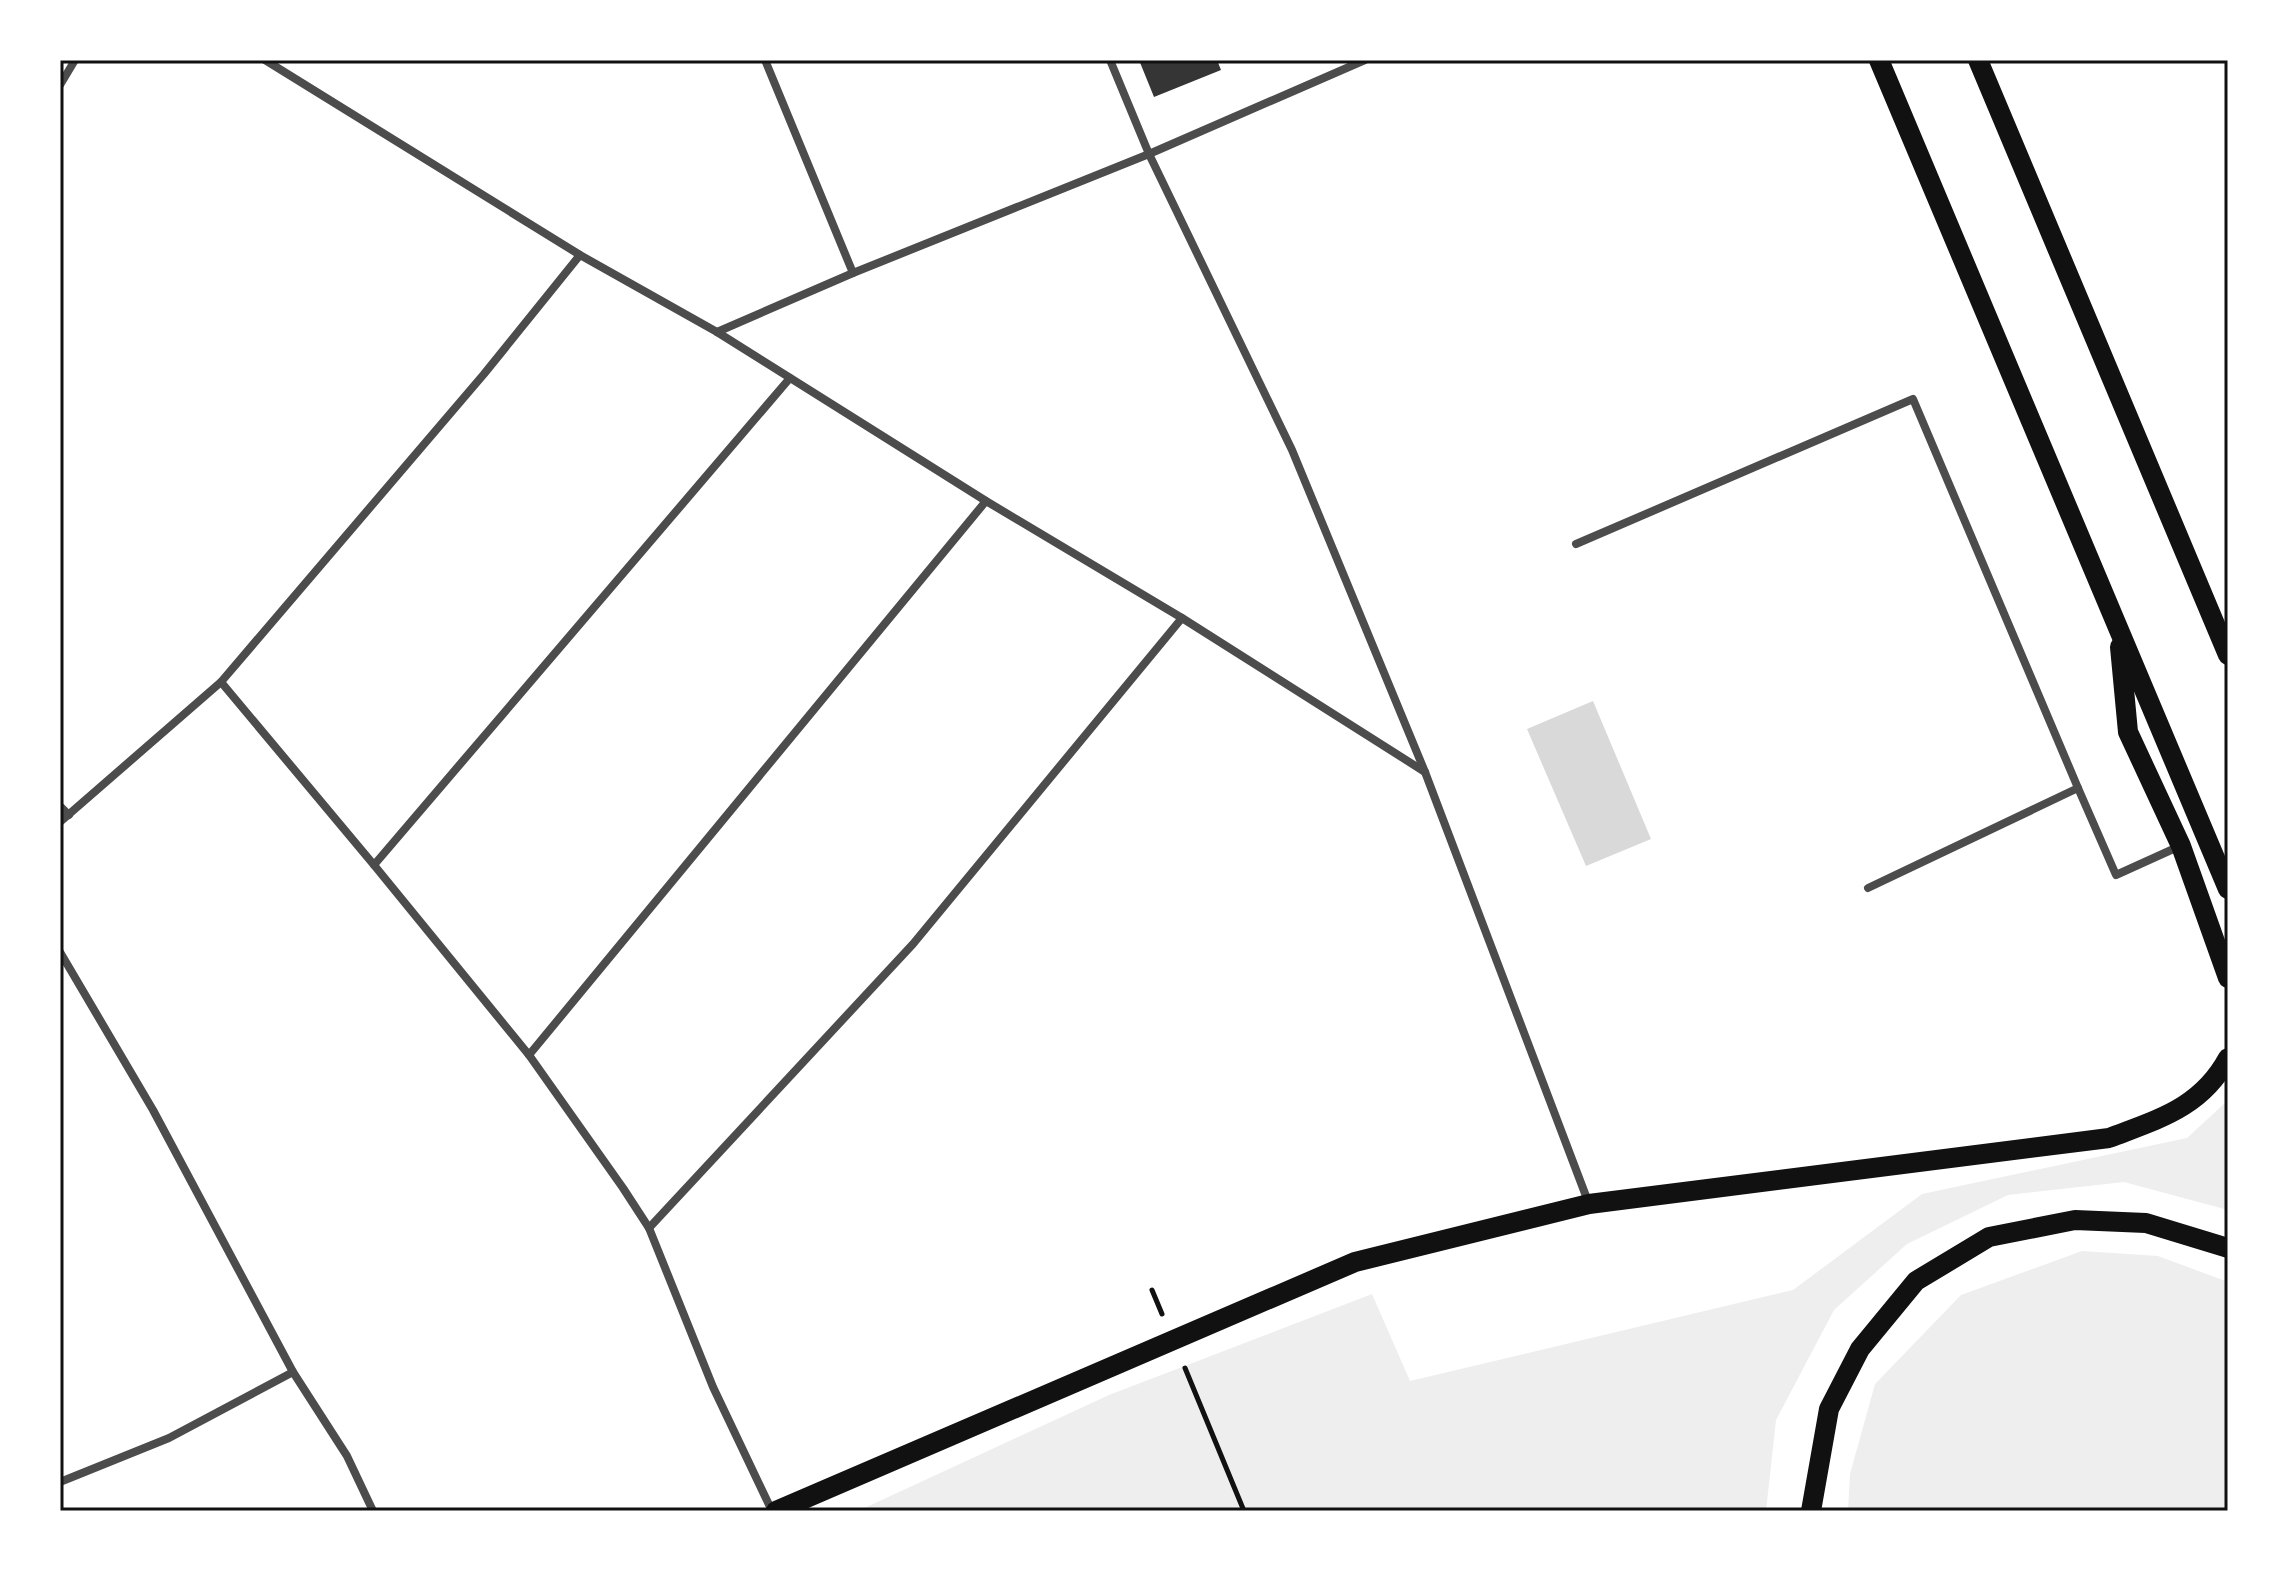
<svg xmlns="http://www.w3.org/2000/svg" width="2288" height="1571" viewBox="0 0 2288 1571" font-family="Mulish,sans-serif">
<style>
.green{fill:#eee}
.water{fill:#d9d9d9}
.building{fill:#353535}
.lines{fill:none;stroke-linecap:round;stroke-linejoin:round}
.path{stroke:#111;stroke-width:5}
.minor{stroke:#4c4c4c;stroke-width:8}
.primary{stroke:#111;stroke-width:20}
.neatline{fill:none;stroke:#111;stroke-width:3}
</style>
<rect width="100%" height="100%" fill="#fff"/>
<g class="green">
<polygon points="2226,1102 2228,1210 2124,1182 2008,1195 1907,1244 1834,1310 1776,1420 1766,1511 858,1511 1109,1395 1372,1294 1410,1381 1793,1290 1922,1194 2187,1138"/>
<polygon points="2082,1251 2158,1256 2228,1282 2228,1511 1848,1511 1850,1474 1875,1384 1961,1295"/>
</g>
<polygon class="water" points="1593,701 1651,839 1586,866 1527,729"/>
<polygon class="building" points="1139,60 1217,60 1221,70 1154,97"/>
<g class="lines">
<g class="path">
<polyline points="1152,1290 1162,1314"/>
<polyline points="1185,1368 1244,1511"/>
</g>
<g class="minor">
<polyline points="265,60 580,255 717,332 986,501 1182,618 1425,772"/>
<polyline points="765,60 853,273"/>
<polyline points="1110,60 1149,154 1292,450 1425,772 1589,1204"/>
<polyline points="60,85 75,60"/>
<polyline points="717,332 853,273 1149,154 1365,60"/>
<polyline points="1576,544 1913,399 2078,788"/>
<polyline points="221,682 374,865 529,1055 623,1188 649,1228 713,1387 772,1511"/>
<polyline points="60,806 69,815"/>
<polyline points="60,822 221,682 484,374 580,255"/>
<polyline points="374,865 790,378"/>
<polyline points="1868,888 2078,788 2116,875 2180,846"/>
<polyline points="60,952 153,1110 293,1372 347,1456 373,1511"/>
<polyline points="529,1055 986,501"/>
<polyline points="649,1228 913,944 1182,618"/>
<polyline points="60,1482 169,1438 293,1372"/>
</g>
<g class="primary">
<polyline points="1879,60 2228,889"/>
<polyline points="1978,60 2228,655"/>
<polyline points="2120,647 2128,732 2181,846 2228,978"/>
<path d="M776,1511L1355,1262L1589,1204L2109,1138C2158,1119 2201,1108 2228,1058"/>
<polyline points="1811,1511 1829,1409 1860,1349 1916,1281 1989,1237 2075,1220 2146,1223 2228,1248"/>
</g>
</g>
<rect width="2288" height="1571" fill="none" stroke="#ffffff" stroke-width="124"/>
<rect x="62" y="62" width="2164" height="1447" class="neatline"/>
</svg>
